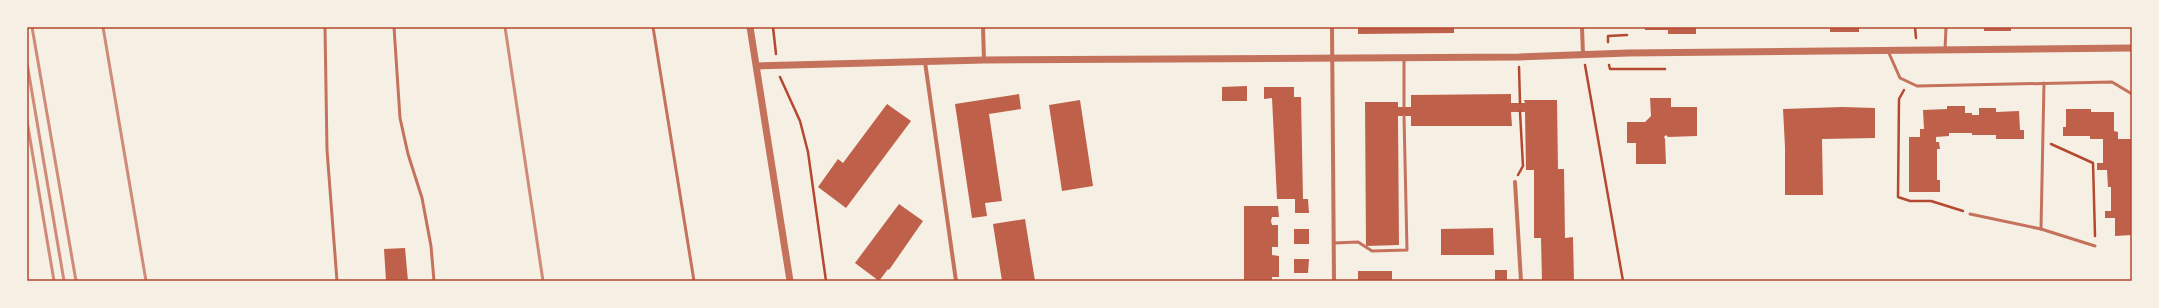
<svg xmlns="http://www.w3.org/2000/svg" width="2159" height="308" viewBox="0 0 2159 308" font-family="Lato,sans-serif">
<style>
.building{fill:#bf614a}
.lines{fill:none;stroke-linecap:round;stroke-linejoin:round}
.path{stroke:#b5482f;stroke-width:2.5}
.service{stroke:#c5725c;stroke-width:3}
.minor{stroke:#c5725c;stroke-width:4}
.tertiary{stroke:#c5725c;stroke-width:7}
.rail{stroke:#cf8b77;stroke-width:3}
.neatline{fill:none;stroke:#b5482f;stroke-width:1.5}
</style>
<rect width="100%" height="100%" fill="#f6efe4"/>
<g class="building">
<polygon points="1358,27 1454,27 1454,33 1358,34"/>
<polygon points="1645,27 1696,27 1696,34 1668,34 1668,30 1645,30"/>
<rect x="1830" y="27" width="29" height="5"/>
<rect x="1984" y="27" width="27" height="4"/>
<polygon points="1247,86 1247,101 1222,101 1222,87"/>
<polygon points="1264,87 1294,87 1294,97 1301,97 1303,199 1308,199 1309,213 1295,213 1295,199 1277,199 1272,98 1264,99"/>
<polygon points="1019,94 1021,109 989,114 1002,201 985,203 987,216 972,218 955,104"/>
<polygon points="1511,94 1511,103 1525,103 1524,100 1557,100 1558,169 1564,169 1565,238 1573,237 1574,281 1542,281 1541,238 1534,238 1534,170 1526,170 1525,112 1511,112 1512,126 1411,126 1411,116 1398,116 1399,245 1366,246 1365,102 1398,102 1398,107 1411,107 1411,95"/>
<polygon points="1650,98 1671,98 1671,107 1697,107 1697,136 1668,137 1666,135 1664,137 1665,139 1666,164 1636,164 1636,143 1627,143 1627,122 1645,122 1651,116"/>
<polygon points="1080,100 1093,186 1062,191 1049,105"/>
<polygon points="887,104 911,121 846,208 818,187 838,159 843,163"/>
<polygon points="1947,106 1965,106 1965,113 1972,113 1972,115 1979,115 1979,108 1996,108 1996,112 2019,111 2020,130 2024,130 2024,139 1996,139 1996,135 1972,135 1972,133 1949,133 1949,136 1936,137 1936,142 1939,142 1940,149 1937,149 1937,180 1940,180 1940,192 1909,192 1909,137 1920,137 1920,129 1924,129 1923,110 1947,109"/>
<polygon points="1842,107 1875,108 1875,138 1822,139 1823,195 1785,195 1785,147 1783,109"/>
<polygon points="2066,109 2091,109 2091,112 2114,112 2114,131 2118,132 2118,139 2132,139 2132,235 2115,236 2115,218 2105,218 2105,211 2111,211 2111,187 2108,187 2107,170 2097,170 2097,163 2103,163 2103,139 2090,139 2090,136 2063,136 2063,127 2066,127"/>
<polygon points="899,204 923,221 889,270 888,269 879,281 855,263"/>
<polygon points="1244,206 1278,206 1279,217 1272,217 1271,221 1272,225 1278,225 1278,247 1272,247 1272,255 1279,256 1279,277 1272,277 1272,281 1244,281"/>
<polygon points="1025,219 1035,281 1002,281 993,224"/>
<polygon points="1493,228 1494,255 1441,255 1441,229"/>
<rect x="1294" y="229" width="15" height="15"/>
<polygon points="405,248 408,281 386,281 384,249"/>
<polygon points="1294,259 1309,259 1308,273 1294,273"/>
<rect x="1495" y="270" width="12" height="11"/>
<rect x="1358" y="271" width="34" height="10"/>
</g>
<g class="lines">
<g class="path">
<polyline points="773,27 776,54"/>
<polyline points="1915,27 1916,38"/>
<polyline points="1608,42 1608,36 1627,35"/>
<polyline points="1585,65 1623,281"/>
<polyline points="1609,65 1610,69 1665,69"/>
<polyline points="1519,67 1520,103"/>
<polyline points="780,77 800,121 808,152 826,281"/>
<polyline points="1904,90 1899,99 1898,197 1910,201 1931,201 1963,211"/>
<polyline points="2051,144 2093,163 2095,236"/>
<polyline points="1518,175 1523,166 1520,112"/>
</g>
<g class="service">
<polyline points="325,27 327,150 337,281"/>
<polyline points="394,27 400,118 408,154 422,198 431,246 434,281"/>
<polyline points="653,27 694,281"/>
<polyline points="1945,50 1946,27"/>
<polyline points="1888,51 1900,78 1917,86 2112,82 2132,94"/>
<polyline points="1404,107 1404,59"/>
<polyline points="1970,214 2041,229 2044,83"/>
<polyline points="2041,229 2095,246"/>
<polyline points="1334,243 1358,242 1372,251 1407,250 1404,116"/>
</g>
<g class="minor">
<polyline points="983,27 984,60"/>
<polyline points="1332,27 1334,281"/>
<polyline points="1582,27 1583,55"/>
<polyline points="925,62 956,281"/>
<polyline points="1515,182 1521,281"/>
</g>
<g class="tertiary">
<polyline points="750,27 790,281"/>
<polyline points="757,66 984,60 1519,57 1628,53 2132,48"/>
</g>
<g class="rail">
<polyline points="32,27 76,281"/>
<polyline points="103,27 146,281"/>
<polyline points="505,27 543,281"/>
<polyline points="27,63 64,281"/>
<polyline points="27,121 54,281"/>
</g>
</g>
<rect width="2159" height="308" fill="none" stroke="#f6efe4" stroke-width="56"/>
<rect x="28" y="28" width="2103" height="252" class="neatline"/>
</svg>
